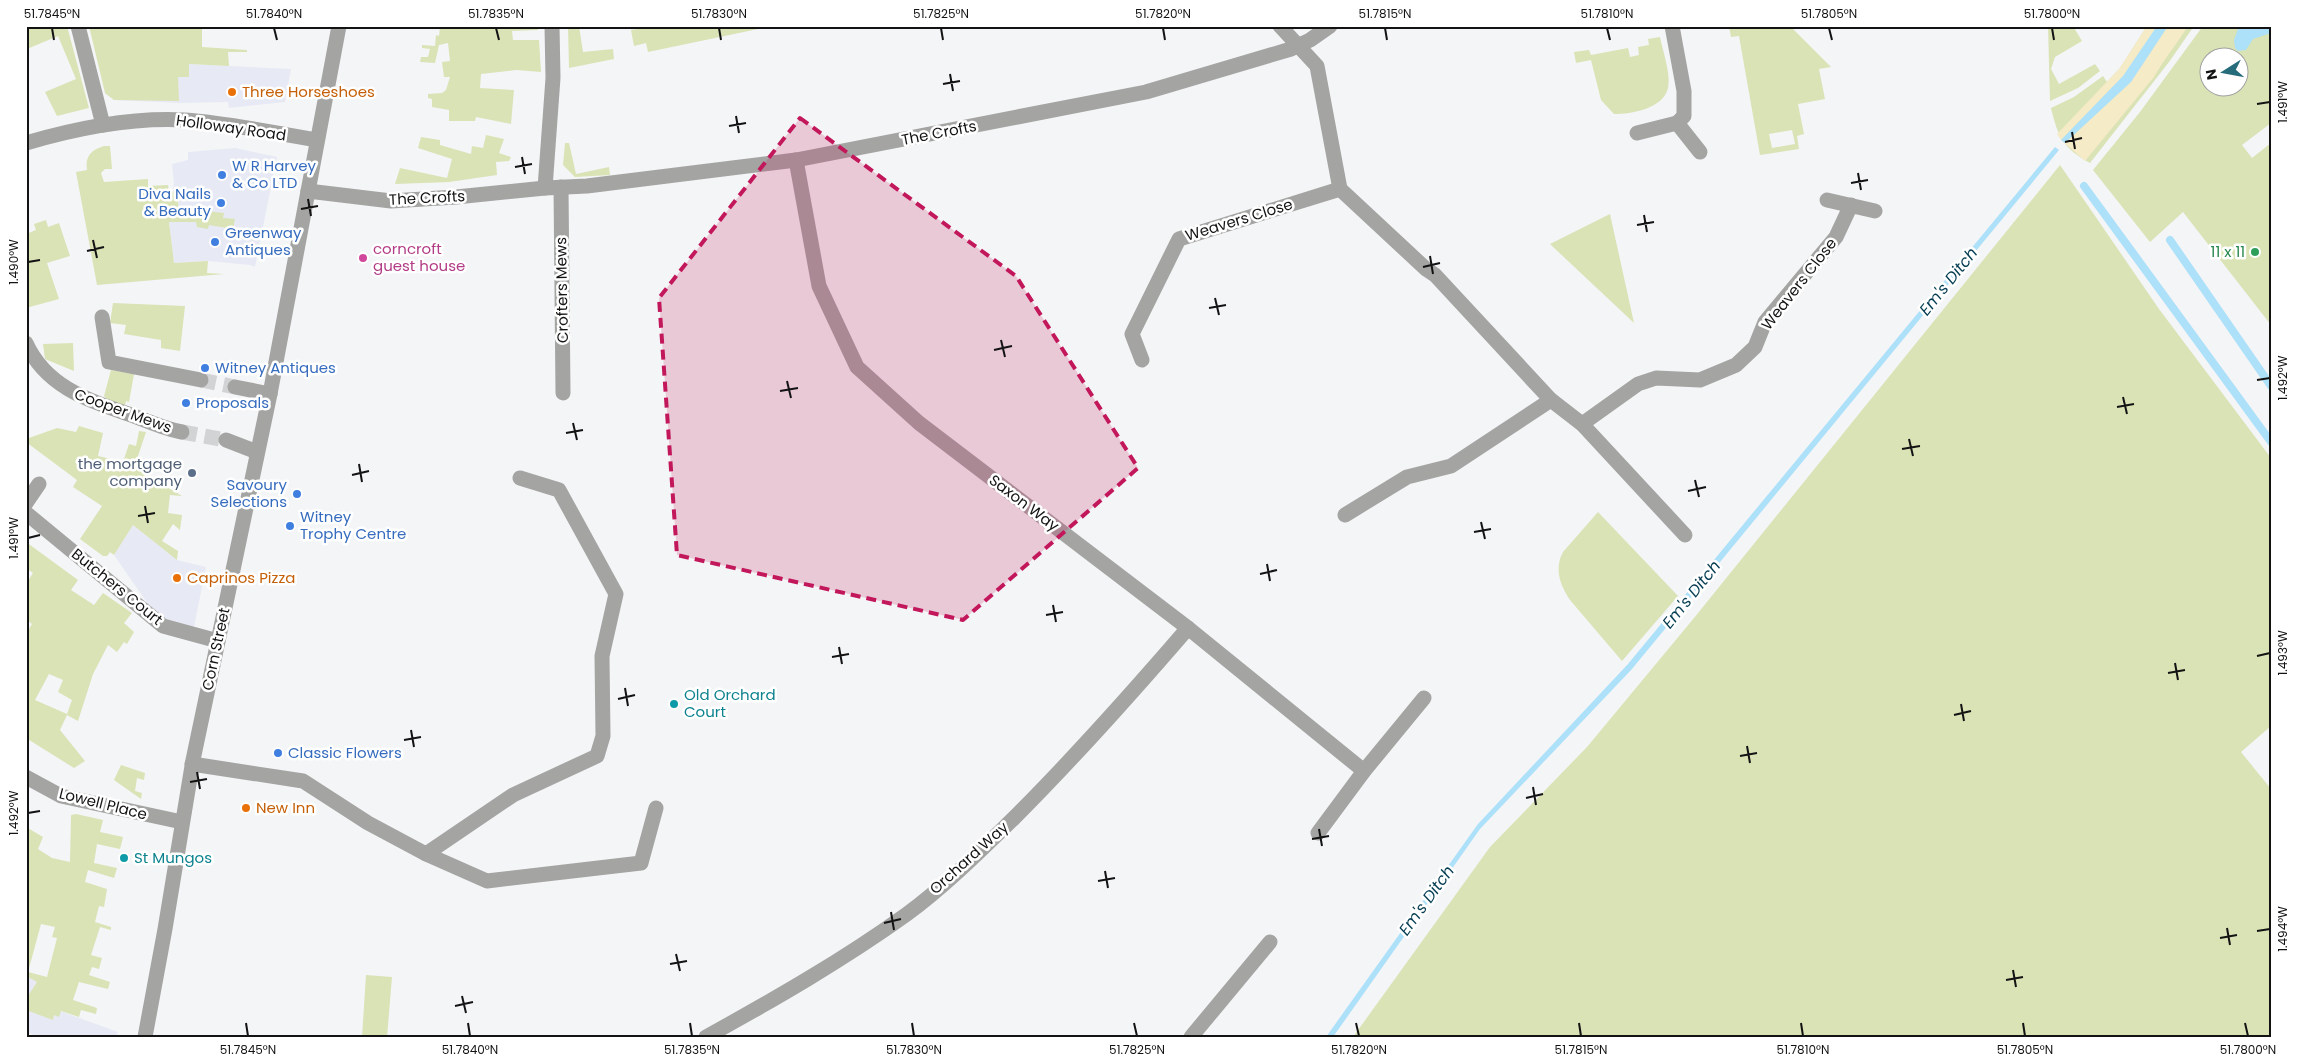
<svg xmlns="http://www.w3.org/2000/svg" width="2297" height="1063" viewBox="0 0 2297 1063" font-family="Poppins,sans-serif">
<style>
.built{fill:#e7eaf4}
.green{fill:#dae3b5;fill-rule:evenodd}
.sand{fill:#f5ebc6}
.water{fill:#ade0f9}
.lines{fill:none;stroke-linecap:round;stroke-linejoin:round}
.stream{stroke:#ade0f9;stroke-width:8}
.minor-tunnel{stroke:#d2d3d5;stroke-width:15;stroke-dasharray:15 8;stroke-linecap:butt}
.minor{stroke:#a4a4a3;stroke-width:15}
.tertiary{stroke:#a4a4a3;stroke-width:15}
.marked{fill:#c2185b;fill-opacity:0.2;stroke:#c2185b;stroke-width:4;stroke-dasharray:10 6;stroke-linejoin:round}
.ticks{fill:none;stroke:#131314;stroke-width:2}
.food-dot{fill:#e8710a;stroke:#fff;stroke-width:2}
.shop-dot{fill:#3f7fe0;stroke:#fff;stroke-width:2}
.leisure-dot{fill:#2e9e5b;stroke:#fff;stroke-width:2}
.hotel-dot{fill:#d1479c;stroke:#fff;stroke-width:2}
.service-dot{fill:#5c6f8a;stroke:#fff;stroke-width:2}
.culture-dot{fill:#0f9aa8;stroke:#fff;stroke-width:2}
.labels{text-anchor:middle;stroke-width:5;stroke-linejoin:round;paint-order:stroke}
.food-label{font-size:15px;fill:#c56008;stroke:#fff;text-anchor:start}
.street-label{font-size:15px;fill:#131314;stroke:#fff}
.shop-label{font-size:15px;fill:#366cbe;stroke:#fff;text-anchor:start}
.hotel-label{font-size:15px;fill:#b23c85;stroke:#fff;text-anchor:start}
.leisure-label{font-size:15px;fill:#27864d;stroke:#fff;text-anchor:end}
.service-label{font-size:15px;fill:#4e5e75;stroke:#fff;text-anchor:end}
.culture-label{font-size:15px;fill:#0d838f;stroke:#fff;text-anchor:start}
.water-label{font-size:16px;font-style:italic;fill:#043d52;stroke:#fff}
.neatline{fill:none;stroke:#131314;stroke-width:2}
.ticks-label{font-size:12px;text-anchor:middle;fill:#131314}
</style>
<rect width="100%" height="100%" fill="#f4f5f7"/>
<g class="built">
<polygon points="189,64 291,69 285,102 229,108 228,102 179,103 114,100 105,93"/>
<polygon points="235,148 277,157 255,267 250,265 208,261 174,263 169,222 174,182 172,164 188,160 188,152"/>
<polygon points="133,525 177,560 206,567 194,627 167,621 167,619 155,614 114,555"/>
<polygon points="26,976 37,982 27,999 118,1032 116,1037 39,1037 26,1032"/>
</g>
<g class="green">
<polygon points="26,26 67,26 89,108 57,116 45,92 76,79 58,36 27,49"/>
<polygon points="89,26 202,26 202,47 247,50 247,52 228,52 229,66 189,64 189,77 178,77 179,101 114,100 105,93"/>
<polygon points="440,26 537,26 538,30 512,31 513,40 539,40 541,72 516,70 481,74 480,88 514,90 511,124 476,117 475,121 449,121 449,110 432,107 432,99 428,98 428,94 442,93 446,90 450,77 444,77 442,62 450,61 448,43 439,45 435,63 420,62 421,57 428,57 430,49 422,48 422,45 435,46 436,35 439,36"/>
<polygon points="568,26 579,26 583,52 613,49 614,59 569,68"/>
<polygon points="637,26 772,26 648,52 646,43 634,46 631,30 637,29"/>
<path d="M1729,26H1790L1831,67L1819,69L1825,99L1798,104L1804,134L1797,136L1799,149L1760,155L1739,36L1731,37ZM1792,130L1795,144L1772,148L1769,134Z"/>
<polygon points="2048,26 2073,26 2082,41 2055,57 2051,69 2059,84 2095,64 2100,71 2078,88 2050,101"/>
<path d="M2147,26H2194L2169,62L2090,163C2063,148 2058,137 2051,108L2074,97L2103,76L2107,82L2120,68Z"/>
<path d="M2203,26H2271V123L2242,145L2252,158L2271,143V325L2183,212L2150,242L2093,170L2140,112ZM2210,58H2240V88H2210Z"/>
<path d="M1660,37C1663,52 1671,74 1668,88C1663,109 1631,114 1614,114L1601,100L1591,60L1576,63L1574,52L1589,50L1591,55L1628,48L1630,57L1639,55L1638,47L1649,45L1648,39Z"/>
<polygon points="486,135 504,139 499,153 511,157 509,161 496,162 497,175 449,182 395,184 400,168 447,178 452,159 418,148 421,137 440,140 440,145 471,154 472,146 483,148"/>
<polygon points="565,143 569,143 576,174 609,167 610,175 575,177 563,165"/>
<path d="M104,146H110L112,169H105L101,173L104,182L148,179V186L168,185L169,191L178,192V208L224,213L223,218L235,219L233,229L209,225L208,229L197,227L196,222H169L174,263L208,261L207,273L224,274L97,285L76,172L87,170C85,156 91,150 104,146Z"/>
<polygon points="2060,165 2159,309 2271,458 2271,726 2241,752 2271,789 2271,1037 1353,1037 1490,847 1587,747 1694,618"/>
<polygon points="1610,214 1634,323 1550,244"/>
<polygon points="46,220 48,227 59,223 70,256 47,263 59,299 26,308 26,234 36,230 34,224"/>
<polygon points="113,303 185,306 180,351 161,348 161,340 124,334 126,325 110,323"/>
<polygon points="73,343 74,371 45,359 43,344"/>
<polygon points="111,370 134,374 129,402 126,401 125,406 107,399 104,396"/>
<polygon points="79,426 103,433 98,456 123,462 129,444 136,446 139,431 146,432 134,468 182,496 170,495 168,513 182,515 180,530 173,524 162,541 178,551 177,560 133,525 114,555 110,552 107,556 103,556 80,539 102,506 73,487 77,480 26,442 26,432 29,438 57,428 76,432"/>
<path d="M1598,512L1678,596L1622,661L1570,600C1560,585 1554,569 1563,552Z"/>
<path d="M26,542L78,580L71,590L94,605L103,593L132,613L124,623L134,632L127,644L124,642L117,652L108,645L93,674L78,721L67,715L60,730L85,761L74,768L26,738V634L32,624L26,619V584L33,573L26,568ZM49,674L63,680L58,692L72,700L67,714L35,700Z"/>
<polygon points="121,765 145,773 144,780 137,778 135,791 142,793 141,799 114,780"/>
<path d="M76,814L103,820L100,832L123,837L120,849L97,844L94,863L117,868L114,878L88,870L85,882L107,889L104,907L99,906L95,922L111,927V930L100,927L91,955L102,958L99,969L92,967L89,975L110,982L108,989L79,982L73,1000L97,1008L96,1014L81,1010L79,1017L61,1011L59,1017L54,1015L53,1020L26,1010V999L37,982L26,976V827L43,837L38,849L52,858L70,862L71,815ZM41,924L55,927L52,937L57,938L47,977L28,972Z"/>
<polygon points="366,975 392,977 387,1037 362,1037"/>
</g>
<path class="sand" d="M2147,26H2188C2177,44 2164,59 2154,77L2085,161L2061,140L2057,134L2120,68Z"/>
<g class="water">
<polygon points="2157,26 2168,26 2131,82 2065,143 2061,140 2123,76"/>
<polygon points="2239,26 2271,26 2271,33 2253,39 2246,50 2238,51 2235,48 2234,40"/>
<polygon points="2055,147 2059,150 1632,669 1480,829 1333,1037 1326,1037 1478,824 1628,664"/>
</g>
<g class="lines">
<g class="stream">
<polyline points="2084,186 2271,442"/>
<polyline points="2170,240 2271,386"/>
</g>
<g class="minor-tunnel">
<polyline points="201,380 235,387"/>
<polyline points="182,432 226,440"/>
</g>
<g class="minor">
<polyline points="78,26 103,125"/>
<polyline points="1280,26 1317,66 1340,189 1426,269 1435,275 1551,400 1582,424 1685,535"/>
<polyline points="1677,123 1700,152"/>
<polyline points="1637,133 1677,123 1684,116 1684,91 1672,26"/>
<path d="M26,143C77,128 132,117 185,120C229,123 274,133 317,140"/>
<polyline points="796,160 819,286 857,367 919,423 1188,628 1364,771"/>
<polyline points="561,187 563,393"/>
<polyline points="545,188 553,78 552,26"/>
<polyline points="308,191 391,201 456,197 545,188 587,186 796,160 1146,92 1291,49 1310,40 1330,26"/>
<polyline points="1827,200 1875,211"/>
<polyline points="102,317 109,362 201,380"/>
<path d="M26,343C46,387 88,400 131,415C148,421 165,429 182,432"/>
<polyline points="1142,360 1132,334 1179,239 1340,189"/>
<polyline points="235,387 270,394"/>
<polyline points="1582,424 1638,384 1656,378 1700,380 1736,365 1755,347 1765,322 1836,237 1851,205"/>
<polyline points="226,440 257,452"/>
<polyline points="26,503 39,484"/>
<polyline points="26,513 163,626 218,641"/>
<polyline points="1345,515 1407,477 1451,466 1551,400"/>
<polyline points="192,764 303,781 368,823 426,854 487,881 641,863 656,808"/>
<polyline points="26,777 61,796 182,822"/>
<polyline points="1318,833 1364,771 1424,698"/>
<polyline points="426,854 513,795 597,756 603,736 602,656 616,594 559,490 520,478"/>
<path d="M706,1037C775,999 843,960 907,914C945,886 980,851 1014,818C1075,757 1132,693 1188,628"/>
<polyline points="1191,1037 1270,942"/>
</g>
<polyline class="tertiary" points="145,1037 165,929 193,760 270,394 339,26"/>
</g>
<path class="marked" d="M800,118L1016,276L1138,468L963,620L677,555L659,298Z"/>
<path class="ticks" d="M52,28L54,40M274,28L277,40M496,28L499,40M719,28L721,40M941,28L943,40M1163,28L1165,40M1385,28L1387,40M1607,28L1610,40M1829,28L1832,40M2052,28L2054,40M950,74L953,91M943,84L960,81M2257,104L2270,102M736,116L739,133M729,126L746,123M2072,132L2075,149M2065,142L2082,138M522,157L525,174M515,167L532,164M1858,173L1861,190M1851,183L1868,180M308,199L311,216M301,209L318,206M1644,215L1647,232M1637,225L1654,222M93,240L97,258M87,251L104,247M1430,256L1433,274M28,262L40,260M1423,267L1440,263M1215,298L1219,315M1209,308L1226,305M1001,340L1005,357M994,350L1012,346M2257,380L2270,378M787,381L791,398M780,391L798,388M2123,397L2127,414M2117,407L2134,404M573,423L577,440M566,433L583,430M1909,439L1913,456M1902,449L1920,446M359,464L362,482M352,475L369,471M1695,480L1699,497M1688,491L1706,487M145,506L148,523M138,516L155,513M1481,522L1485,539M1474,532L1491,529M28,538L40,535M1267,564L1270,581M1260,574L1277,570M1053,605L1056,622M1046,615L1063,612M839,647L842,664M2257,656L2270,653M832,657L849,654M2175,663L2178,680M2168,673L2185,670M625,688L628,706M618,699L635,695M1961,704L1964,721M1954,715L1971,711M411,730L414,747M404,740L421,737M1747,746L1750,763M1740,756L1757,753M197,772L200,789M190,782L207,779M1533,787L1536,805M1526,798L1543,794M28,813L40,811M1319,829L1322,846M1312,839L1329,836M1105,871L1108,888M1098,881L1115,878M891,912L894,930M884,923L901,919M2227,928L2230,945M2257,931L2270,929M2220,938L2237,935M676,954L680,971M670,964L687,961M2013,970L2016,987M2006,980L2023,977M462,996L466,1013M455,1006L473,1002M246,1023L248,1036M468,1023L470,1036M690,1023L692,1036M912,1023L914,1036M1134,1023L1137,1036M1356,1023L1359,1036M1579,1023L1581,1036M1801,1023L1803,1036M2023,1023L2025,1036M2245,1023L2248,1036"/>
<g class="food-dot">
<circle cx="232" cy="92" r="5"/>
<circle cx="177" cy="578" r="5"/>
<circle cx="246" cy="808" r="5"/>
</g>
<g class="shop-dot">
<circle cx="222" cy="175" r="5"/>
<circle cx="221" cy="203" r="5"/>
<circle cx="215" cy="242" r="5"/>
<circle cx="205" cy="368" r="5"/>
<circle cx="186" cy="403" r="5"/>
<circle cx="297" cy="494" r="5"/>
<circle cx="290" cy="526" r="5"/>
<circle cx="278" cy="753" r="5"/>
</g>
<circle class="leisure-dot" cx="2255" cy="252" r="5"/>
<circle class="hotel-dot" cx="363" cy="258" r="5"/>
<circle class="service-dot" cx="192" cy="473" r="5"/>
<g class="culture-dot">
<circle cx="674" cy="704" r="5"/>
<circle cx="124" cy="858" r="5"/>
</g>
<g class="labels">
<g class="food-label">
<text x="242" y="97">Three Horseshoes</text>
<text x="187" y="583">Caprinos Pizza</text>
<text x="256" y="813">New Inn</text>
</g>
<g class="street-label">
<text transform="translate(231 128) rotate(8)" y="5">Holloway Road</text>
<text transform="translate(939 133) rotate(-11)" y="5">The Crofts</text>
<text transform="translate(427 198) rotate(-3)" y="5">The Crofts</text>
<text transform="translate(1239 220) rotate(-17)" y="5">Weavers Close</text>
<text transform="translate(1799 284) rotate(-52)" y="5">Weavers Close</text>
<text transform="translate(562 290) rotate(-91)" y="5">Crofters Mews</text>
<text transform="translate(123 411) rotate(20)" y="5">Cooper Mews</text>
<text transform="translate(1024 503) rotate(37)" y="5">Saxon Way</text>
<text transform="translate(117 587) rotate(39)" y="5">Butchers Court</text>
<text transform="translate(216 649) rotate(-78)" y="5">Corn Street</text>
<text transform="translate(103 804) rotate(14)" y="5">Lowell Place</text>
<text transform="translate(969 858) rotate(-42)" y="5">Orchard Way</text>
</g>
<g class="shop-label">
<text x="232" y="171">W R Harvey<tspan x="232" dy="17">&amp; Co LTD</tspan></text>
<text x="211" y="199" text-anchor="end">Diva Nails<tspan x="211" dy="17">&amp; Beauty</tspan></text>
<text x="225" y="238">Greenway<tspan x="225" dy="17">Antiques</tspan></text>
<text x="215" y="373">Witney Antiques</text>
<text x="196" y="408">Proposals</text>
<text x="287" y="490" text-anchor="end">Savoury<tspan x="287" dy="17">Selections</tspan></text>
<text x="300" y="522">Witney<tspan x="300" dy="17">Trophy Centre</tspan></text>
<text x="288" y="758">Classic Flowers</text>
</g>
<g class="hotel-label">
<text x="373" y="254">corncroft<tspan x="373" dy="17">guest house</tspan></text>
</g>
<g class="leisure-label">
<text x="2245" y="257">11 x 11</text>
</g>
<g class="service-label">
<text x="182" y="469">the mortgage<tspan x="182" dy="17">company</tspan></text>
</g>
<g class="culture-label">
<text x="684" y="700">Old Orchard<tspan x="684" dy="17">Court</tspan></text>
<text x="134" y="863">St Mungos</text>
</g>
<g class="water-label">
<text transform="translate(1948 281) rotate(-51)" y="6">Em's Ditch</text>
<text transform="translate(1691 594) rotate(-51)" y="6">Em's Ditch</text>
<text transform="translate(1426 900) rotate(-54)" y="6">Em's Ditch</text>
</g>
</g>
<rect width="2297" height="1063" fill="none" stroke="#ffffff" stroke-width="55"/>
<g transform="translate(2224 72) rotate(259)"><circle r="24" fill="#ffffff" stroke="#a1a1a1"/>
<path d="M0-4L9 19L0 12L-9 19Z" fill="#266c7b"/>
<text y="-8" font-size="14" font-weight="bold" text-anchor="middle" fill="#131314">N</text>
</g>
<rect x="28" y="28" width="2242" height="1008" class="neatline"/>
<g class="ticks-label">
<text x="52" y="18">51.7845°N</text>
<text x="274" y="18">51.7840°N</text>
<text x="496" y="18">51.7835°N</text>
<text x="719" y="18">51.7830°N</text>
<text x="941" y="18">51.7825°N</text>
<text x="1163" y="18">51.7820°N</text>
<text x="1385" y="18">51.7815°N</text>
<text x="1607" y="18">51.7810°N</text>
<text x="1829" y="18">51.7805°N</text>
<text x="2052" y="18">51.7800°N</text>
<text transform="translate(2283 102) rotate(-90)" y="4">1.491°W</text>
<text transform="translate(14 262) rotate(-90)" y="4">1.490°W</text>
<text transform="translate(2283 378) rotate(-90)" y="4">1.492°W</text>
<text transform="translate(14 538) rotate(-90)" y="4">1.491°W</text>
<text transform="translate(2283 653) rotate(-90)" y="4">1.493°W</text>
<text transform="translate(14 813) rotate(-90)" y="4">1.492°W</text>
<text transform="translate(2283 929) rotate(-90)" y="4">1.494°W</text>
<text x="248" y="1054">51.7845°N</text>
<text x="470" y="1054">51.7840°N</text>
<text x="692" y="1054">51.7835°N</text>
<text x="914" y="1054">51.7830°N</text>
<text x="1137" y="1054">51.7825°N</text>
<text x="1359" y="1054">51.7820°N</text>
<text x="1581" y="1054">51.7815°N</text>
<text x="1803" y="1054">51.7810°N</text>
<text x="2025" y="1054">51.7805°N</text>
<text x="2248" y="1054">51.7800°N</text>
</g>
</svg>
